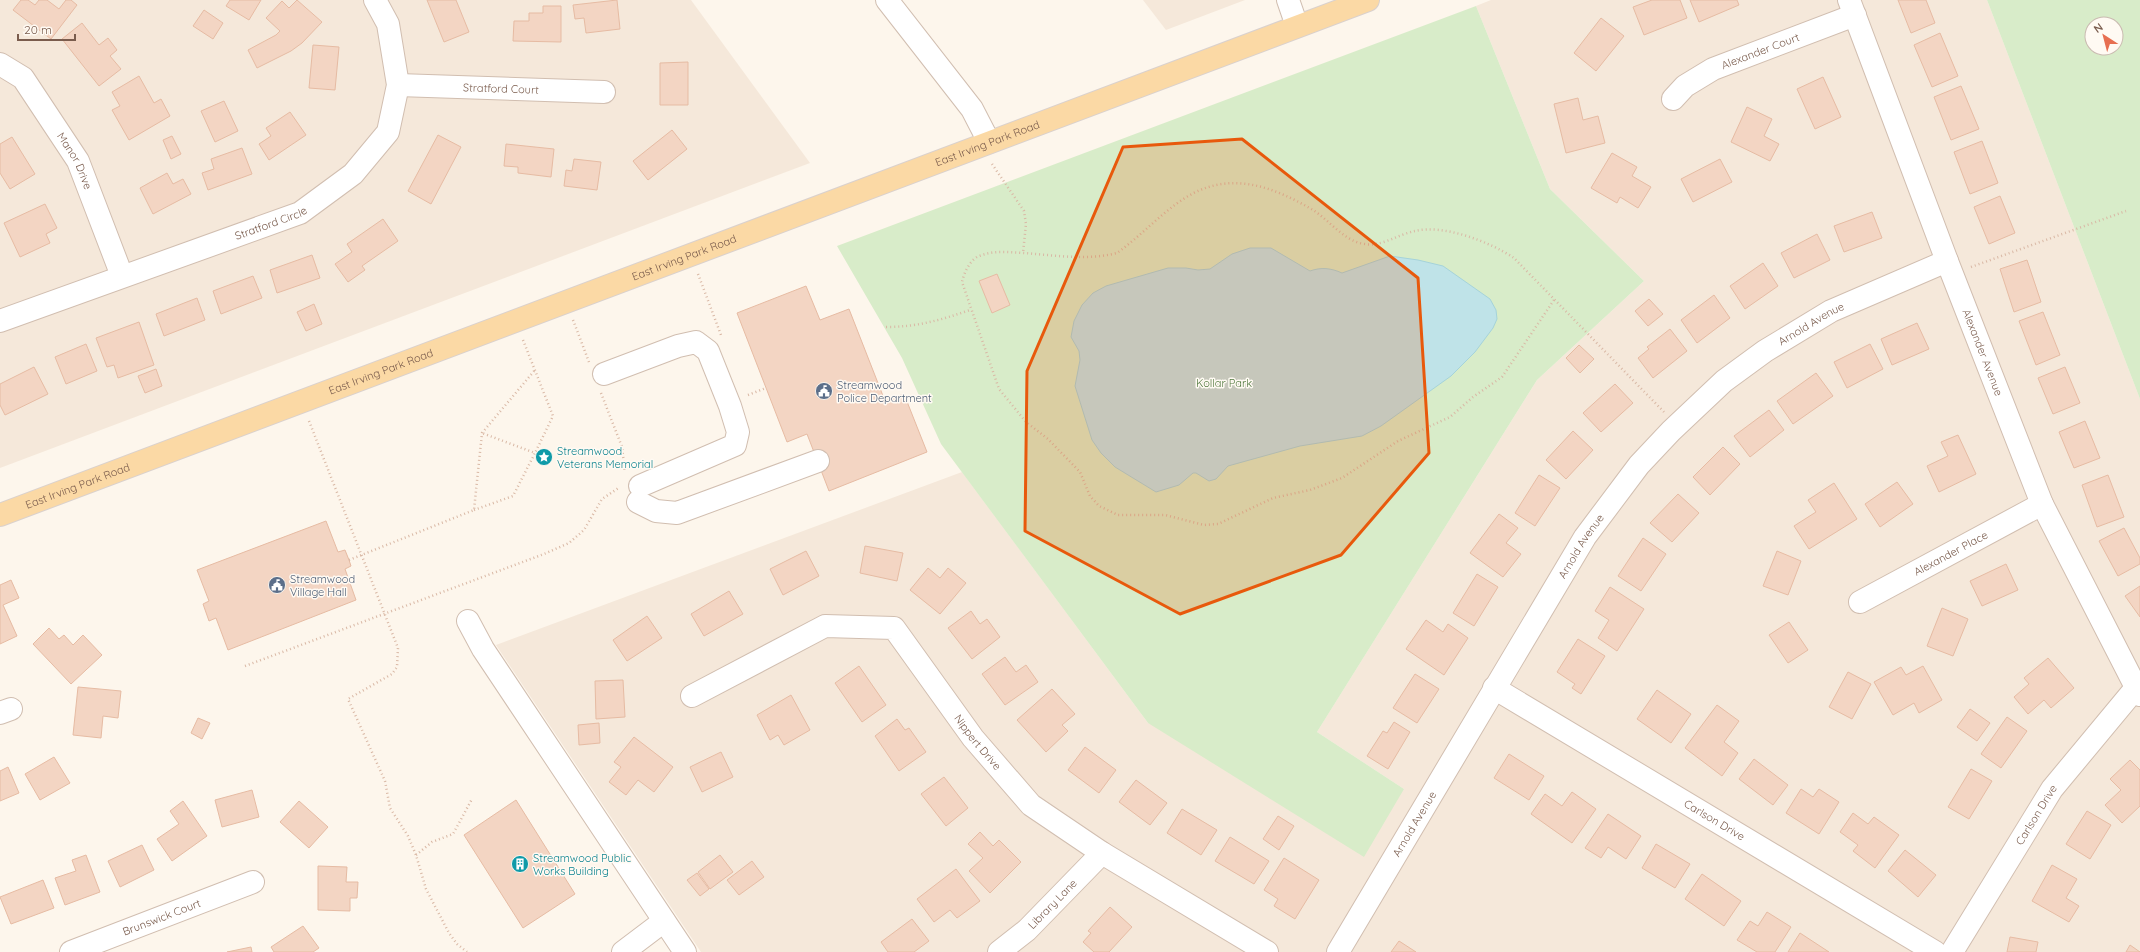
<svg xmlns="http://www.w3.org/2000/svg" width="2140" height="952" viewBox="0 0 2140 952" font-family="Quicksand,sans-serif">
<style>
.residential{fill:#f5e8da}
.green{fill:#d8ecc9;fill-rule:evenodd}
.water{fill:#bfe3e8;stroke:#a5d3da}
.building{fill:#f3d5c3;stroke:#e6bba3}
.lines{fill:none;stroke-linecap:round;stroke-linejoin:round}
.minor-casing{stroke:#d1beb0;stroke-width:24}
.major-casing{stroke:#dad1cd;stroke-width:24}
.path{stroke:#d9b8a5;stroke-width:2.5;stroke-dasharray:1 3;stroke-linecap:butt}
.minor{stroke:#fff;stroke-width:22}
.major{stroke:#fbd9a5;stroke-width:22}
.marked{fill:#e8590c;fill-opacity:0.2;stroke:#e8590c;stroke-width:3;stroke-linejoin:round}
.labels{text-anchor:middle;stroke-width:3;stroke-linejoin:round;paint-order:stroke}
.street-label{font-size:11px;fill:#7a5c4d;stroke:#fffaf3}
.park-label{font-size:11px;fill:#537a41;stroke:#fffaf3}
.service-label{font-size:11px;fill:#4e5e75;stroke:#fffaf3;text-anchor:start}
.culture-label{font-size:11px;fill:#0d838f;stroke:#fffaf3;text-anchor:start}
</style>
<rect width="100%" height="100%" fill="#fdf6ec"/>
<g class="residential">
<polygon points="0,0 691,0 810,163 0,468"/>
<polygon points="1143,0 1245,0 1166,30"/>
<polygon points="1491,0 1987,0 2140,399 2140,952 701,952 496,645 962,472 1148,723 1404,789 1317,732 1537,380 1644,281 1550,189 1476,6"/>
</g>
<g class="green">
<path d="M1987,0H2140V399ZM2092,24H2116V48H2092Z"/>
<polygon points="1476,6 1550,189 1644,281 1537,380 1317,732 1404,789 1364,857 1148,723 941,444 902,358 837,246"/>
</g>
<path class="water" d="M1250,248H1271L1310,271C1321,267 1331,268 1342,273L1390,256L1418,260L1443,266L1490,299L1496,310L1497,319L1493,328L1475,352L1451,376L1381,426L1362,436L1300,446L1228,466L1216,479L1209,481L1196,473H1193L1179,485L1156,492L1115,467L1101,453L1092,440L1075,386L1080,360L1079,351L1071,337L1074,321L1082,305L1093,293L1106,286L1168,268H1186L1198,270L1210,269L1232,254Z"/>
<g class="building">
<polygon points="21,0 28,0 35,5 39,0 47,0 59,9 66,0 71,0 77,5 51,39 13,10"/>
<polygon points="230,0 261,0 249,20 226,6"/>
<polygon points="297,0 322,22 302,43 291,51 257,68 248,50 276,35 280,31 266,18 282,1 289,8"/>
<polygon points="427,0 456,0 469,32 444,42"/>
<polygon points="617,0 620,29 586,33 584,18 575,19 573,5"/>
<polygon points="1652,0 1680,0 1687,18 1644,35 1633,7"/>
<polygon points="1690,0 1737,0 1739,5 1699,22"/>
<polygon points="1898,0 1926,0 1935,23 1911,33"/>
<polygon points="543,6 561,6 561,42 513,41 514,21 529,21 529,13 543,13"/>
<polygon points="204,10 223,23 213,39 193,26"/>
<polygon points="1601,18 1624,36 1596,71 1574,53"/>
<polygon points="82,23 99,45 108,38 117,50 110,56 121,69 99,86 62,39"/>
<polygon points="1940,33 1958,76 1932,87 1914,45"/>
<polygon points="313,45 339,47 335,90 309,88"/>
<polygon points="688,62 688,105 660,105 660,63"/>
<polygon points="139,76 154,103 161,99 170,116 129,140 112,110 120,106 112,92"/>
<polygon points="1823,77 1841,117 1815,129 1797,89"/>
<polygon points="1961,86 1979,129 1951,140 1934,97"/>
<polygon points="1578,98 1583,120 1598,116 1605,143 1566,153 1554,104"/>
<polygon points="224,101 238,131 215,142 201,111"/>
<polygon points="1747,107 1772,119 1764,136 1779,144 1770,161 1731,142"/>
<polygon points="290,112 306,135 269,160 259,144 271,136 266,128"/>
<polygon points="672,130 687,149 648,180 633,161"/>
<polygon points="438,135 461,147 431,204 408,191"/>
<polygon points="172,136 181,154 171,159 163,140"/>
<polygon points="12,137 35,174 10,189 0,173 0,144"/>
<polygon points="1982,141 1998,183 1970,194 1954,152"/>
<polygon points="506,144 554,149 551,177 518,173 518,167 504,166"/>
<polygon points="242,148 252,174 208,190 202,173 214,169 211,159"/>
<polygon points="1612,153 1637,167 1632,176 1651,187 1638,208 1620,197 1617,203 1591,188"/>
<polygon points="574,159 601,162 597,190 564,186 566,170 572,171"/>
<polygon points="1720,159 1732,182 1693,202 1681,179"/>
<polygon points="167,173 173,184 183,179 191,194 153,214 140,188"/>
<polygon points="2000,196 2015,233 1989,244 1974,207"/>
<polygon points="45,204 57,228 46,234 50,243 20,257 4,223"/>
<polygon points="1872,212 1882,238 1844,252 1834,226"/>
<polygon points="383,219 398,241 362,266 365,270 348,282 335,264 352,252 347,244"/>
<polygon points="1817,234 1830,260 1794,278 1781,253"/>
<polygon points="312,255 320,278 277,293 270,270"/>
<polygon points="2027,260 2041,302 2014,312 2000,269"/>
<polygon points="1763,263 1778,286 1745,309 1730,286"/>
<polygon points="997,274 1010,305 992,313 979,281"/>
<polygon points="253,276 262,298 221,314 213,291"/>
<polygon points="806,286 820,320 849,309 885,401 904,394 927,452 829,491 807,434 787,442 737,313"/>
<polygon points="1714,295 1730,318 1697,343 1681,320"/>
<polygon points="197,298 205,320 164,336 156,314"/>
<polygon points="1649,299 1663,314 1648,326 1635,311"/>
<polygon points="314,304 322,324 306,331 297,312"/>
<polygon points="2043,312 2060,355 2036,365 2019,321"/>
<polygon points="139,322 154,365 118,378 114,365 107,367 96,338"/>
<polygon points="1917,323 1929,349 1892,365 1881,339"/>
<polygon points="1670,329 1687,351 1653,378 1638,358 1649,349 1647,347"/>
<polygon points="86,344 97,371 66,384 55,357"/>
<polygon points="1870,344 1883,369 1847,388 1834,362"/>
<polygon points="1579,345 1594,359 1580,373 1566,358"/>
<polygon points="34,367 48,394 5,415 0,405 0,384"/>
<polygon points="2065,367 2080,403 2053,414 2038,378"/>
<polygon points="156,369 162,386 145,393 138,376"/>
<polygon points="1816,373 1833,396 1793,424 1777,401"/>
<polygon points="1615,384 1633,403 1601,432 1583,413"/>
<polygon points="1769,410 1784,430 1750,457 1734,436"/>
<polygon points="2085,421 2100,458 2074,468 2059,432"/>
<polygon points="1573,431 1593,450 1566,479 1546,460"/>
<polygon points="1958,435 1976,474 1939,492 1927,466 1948,456 1941,442"/>
<polygon points="1723,447 1740,464 1710,495 1693,477"/>
<polygon points="1539,475 1560,488 1535,526 1515,513"/>
<polygon points="2108,475 2124,517 2097,527 2082,485"/>
<polygon points="1897,482 1913,504 1880,527 1865,504"/>
<polygon points="1834,483 1857,519 1809,549 1794,526 1816,512 1808,500"/>
<polygon points="1678,494 1699,513 1672,542 1650,523"/>
<polygon points="1499,514 1518,528 1506,543 1521,554 1503,577 1470,553"/>
<polygon points="326,521 338,552 345,550 349,560 351,566 345,569 356,600 228,650 216,618 209,621 203,604 209,601 197,570"/>
<polygon points="2124,528 2140,558 2140,564 2118,576 2099,541"/>
<polygon points="1643,538 1666,554 1641,591 1618,576"/>
<polygon points="865,546 903,553 897,581 860,573"/>
<polygon points="806,551 819,576 783,595 770,569"/>
<polygon points="1777,551 1801,561 1788,595 1763,586"/>
<polygon points="2006,564 2018,590 1982,606 1970,581"/>
<polygon points="928,568 940,578 948,568 966,583 940,614 910,590"/>
<polygon points="1477,574 1498,587 1474,626 1453,613"/>
<polygon points="11,580 19,598 3,605 17,636 0,644 0,585"/>
<polygon points="2140,586 2140,617 2125,596"/>
<polygon points="1610,587 1644,609 1617,651 1598,638 1609,620 1595,611"/>
<polygon points="729,591 743,614 704,636 691,614"/>
<polygon points="1942,608 1968,619 1953,656 1927,646"/>
<polygon points="971,611 980,624 987,619 1000,637 972,659 948,628"/>
<polygon points="647,616 662,638 627,661 613,640"/>
<polygon points="1426,620 1443,632 1448,624 1468,638 1444,675 1406,649"/>
<polygon points="1789,622 1808,650 1788,663 1769,635"/>
<polygon points="49,628 59,639 64,635 73,645 83,635 102,655 71,684 33,644"/>
<polygon points="1578,639 1605,656 1581,694 1572,688 1575,684 1557,672"/>
<polygon points="1005,657 1016,672 1026,665 1038,682 1005,705 982,674"/>
<polygon points="2048,658 2074,688 2051,708 2044,700 2028,714 2014,697 2029,684 2024,678"/>
<polygon points="859,666 886,705 862,722 835,683"/>
<polygon points="1923,666 1942,700 1919,713 1914,703 1893,715 1874,682 1901,667 1906,675"/>
<polygon points="1848,672 1871,684 1852,719 1829,707"/>
<polygon points="1415,674 1439,689 1417,723 1393,708"/>
<polygon points="623,680 625,717 596,719 595,681"/>
<polygon points="78,687 121,691 118,718 103,716 101,738 73,735"/>
<polygon points="1052,689 1075,714 1062,725 1068,731 1046,752 1017,720"/>
<polygon points="1657,690 1691,714 1671,743 1637,719"/>
<polygon points="791,695 810,730 784,745 778,735 770,740 757,715"/>
<polygon points="1717,705 1739,721 1724,742 1738,753 1722,776 1685,748"/>
<polygon points="1970,709 1990,723 1977,741 1957,727"/>
<polygon points="2007,717 2027,731 2001,768 1981,754"/>
<polygon points="198,718 210,723 202,739 191,733"/>
<polygon points="897,719 905,730 909,728 926,752 899,771 875,736"/>
<polygon points="1394,722 1410,732 1388,769 1367,756 1383,731 1387,733"/>
<polygon points="599,723 600,743 579,745 578,725"/>
<polygon points="634,737 673,767 654,792 638,780 626,795 609,782 621,767 614,762"/>
<polygon points="1085,747 1116,770 1099,793 1068,770"/>
<polygon points="721,752 733,777 702,792 690,767"/>
<polygon points="1509,754 1544,776 1529,800 1494,778"/>
<polygon points="54,757 70,783 40,800 25,774"/>
<polygon points="1754,759 1788,785 1773,805 1739,779"/>
<polygon points="2130,760 2140,770 2140,806 2122,823 2105,805 2121,790 2110,779"/>
<polygon points="8,767 19,793 0,801 0,771"/>
<polygon points="1971,769 1992,781 1969,819 1948,807"/>
<polygon points="944,777 968,808 946,826 921,794"/>
<polygon points="1136,780 1167,803 1150,825 1119,802"/>
<polygon points="1801,789 1813,797 1819,789 1839,802 1819,834 1786,813"/>
<polygon points="252,790 259,817 222,827 215,800"/>
<polygon points="1572,792 1596,809 1572,843 1531,814 1545,794 1562,806"/>
<polygon points="516,800 575,894 523,928 464,835"/>
<polygon points="183,801 207,836 172,861 157,839 179,824 170,811"/>
<polygon points="299,801 328,827 309,848 280,822"/>
<polygon points="1182,809 1217,830 1201,855 1167,833"/>
<polygon points="2087,811 2111,825 2090,859 2066,844"/>
<polygon points="1853,813 1868,824 1874,817 1899,835 1875,868 1853,851 1858,845 1840,832"/>
<polygon points="1608,814 1641,836 1626,859 1608,847 1601,858 1585,848"/>
<polygon points="1278,816 1294,826 1279,850 1263,839"/>
<polygon points="980,832 993,846 999,840 1021,862 990,893 969,871 983,858 968,844"/>
<polygon points="1230,837 1269,861 1254,884 1215,861"/>
<polygon points="1656,844 1690,864 1675,888 1642,868"/>
<polygon points="142,845 154,870 120,887 108,861"/>
<polygon points="1905,850 1936,875 1918,897 1888,871"/>
<polygon points="86,855 100,892 65,905 55,878 76,871 72,860"/>
<polygon points="720,855 733,872 710,889 698,872"/>
<polygon points="1284,858 1319,880 1295,919 1274,906 1278,899 1264,890"/>
<polygon points="752,861 764,877 739,895 727,880"/>
<polygon points="2052,865 2077,879 2066,898 2079,906 2069,922 2032,901"/>
<polygon points="318,866 347,867 346,882 358,882 357,898 350,898 350,911 318,910"/>
<polygon points="956,869 980,901 957,918 950,910 934,922 917,899"/>
<polygon points="697,873 709,889 700,896 687,880"/>
<polygon points="1702,874 1741,901 1724,926 1685,899"/>
<polygon points="43,880 54,908 11,924 0,897"/>
<polygon points="1110,907 1132,927 1109,952 1094,952 1083,942 1091,933 1088,931"/>
<polygon points="1767,912 1791,927 1775,952 1757,952 1737,940 1750,921 1758,926"/>
<polygon points="912,919 929,941 914,952 888,952 881,942"/>
<polygon points="303,926 319,948 313,952 274,952 271,947"/>
<polygon points="1800,933 1829,952 1788,952"/>
<polygon points="2010,937 2038,942 2036,952 2007,952"/>
<polygon points="1399,941 1416,952 1391,952"/>
<polygon points="2130,945 2140,952 2126,952"/>
<polygon points="251,947 252,952 227,952"/>
</g>
<g class="lines">
<g class="minor-casing">
<g id="minor">
<polyline points="887,0 972,109 989,142"/>
<polyline points="1288,0 1297,26"/>
<path id="s1" d="M1849,0L1947,261L2042,504L2140,695"/>
<path id="s2" d="M0,64L23,78L78,161L122,276"/>
<path id="s3" d="M398,85L604,92"/>
<path id="s4" d="M1673,99L1685,86L1713,69L1855,15"/>
<path id="s5" d="M0,321L300,213L353,174L388,132L398,85L388,24L375,0"/>
<polyline points="604,374 678,346 696,342 708,351 730,406 738,432 735,445 640,486"/>
<polyline points="638,502 656,511 677,513 818,461"/>
<path id="s6" d="M1860,602L2042,504"/>
<polyline points="468,621 483,649 685,952"/>
<path id="s7" d="M1494,688L1935,952"/>
<path id="s8" d="M692,696L825,626L894,628L973,738L1031,805L1102,853L1267,952"/>
<polyline points="0,713 11,709"/>
<path id="s9" d="M71,952L253,882"/>
<polyline points="623,952 664,921"/>
<path id="s10" d="M999,952L1027,930L1102,853"/>
<path id="s11" d="M1338,952L1585,537L1639,465L1671,431L1724,381L1765,351L1831,311L1947,261"/>
<path id="s12" d="M1952,952L2052,789L2135,689"/>
</g>
</g>
<g class="major-casing">
<g id="major">
<path id="s13" d="M0,515L1368,0"/>
</g>
</g>
<g class="path">
<polyline points="992,164 1024,211 1026,224 1023,253"/>
<polyline points="1971,267 2126,211"/>
<polyline points="698,274 721,335"/>
<path d="M1554,300L1502,377L1473,397L1450,417L1398,441L1342,478L1310,490L1273,498L1218,524L1204,525L1165,515H1118L1099,506L1090,496L1080,472L1048,439L1026,422L999,389L962,282C964,273 969,262 977,257C992,250 1007,252 1023,253C1054,255 1086,261 1117,253C1141,236 1161,213 1185,198C1229,170 1272,186 1313,210C1329,220 1345,242 1365,244C1381,247 1399,234 1415,231C1444,224 1490,242 1514,258L1664,412"/>
<polyline points="573,320 589,362"/>
<path d="M886,327C917,327 941,320 970,310"/>
<polyline points="523,340 553,416 535,453"/>
<polyline points="601,393 622,447 625,472"/>
<polyline points="748,395 766,388"/>
<polyline points="309,421 398,648 397,667 392,674 348,699 385,781 390,808 408,836 416,855 426,889 449,933 457,944 467,952"/>
<polyline points="474,510 513,496 535,453 482,433"/>
<polyline points="349,560 474,510 482,433 535,370"/>
<polyline points="245,666 544,554 569,543 584,530 602,499 620,487"/>
<polyline points="416,855 432,842 453,834 472,799"/>
</g>
<use href="#minor" class="minor"/>
<use href="#major" class="major"/>
</g>
<path class="marked" d="M1242,139L1418,278L1429,453L1341,555L1180,614L1025,531L1027,371L1123,147Z"/>
<defs>
<g id="civic-disc" transform="scale(0.9)"><circle r="9.5" fill="#5c6f8a" stroke="#fffaf3"/><path d="M-.6-6.5H3V-4.5H.6V-3L4-1V1h2V6H-6V1h2V-1L-.6-3ZM-1.2 2.5V6h2.4V2.5Z" fill="#fff"/></g>
<g id="sight-disc" transform="scale(0.9)"><circle r="9.5" fill="#0f9aa8" stroke="#fffaf3"/><path d="M0-6L1.8-2.2L6-1.7L2.9 1.2L3.7 5.4L0 3.3L-3.7 5.4L-2.9 1.2L-6-1.7L-1.8-2.2Z" fill="#fff"/></g>
<g id="building-disc" transform="scale(0.9)"><circle r="9.5" fill="#0f9aa8" stroke="#fffaf3"/><path d="M-4-6H4V6H1V3H-1V6H-4ZM-2.5-4.3h1.7v1.8h-1.7ZM.8-4.3h1.7v1.8H.8ZM-2.5-1h1.7V.8h-1.7ZM.8-1h1.7V.8H.8Z" fill="#fff"/></g>
</defs>
<g fill-rule="evenodd">
<use href="#civic-disc" x="824" y="391"/>
<use href="#sight-disc" x="544" y="457"/>
<use href="#civic-disc" x="277" y="585"/>
<use href="#building-disc" x="520" y="864"/>
</g>
<g class="labels">
<g class="street-label">
<text dy="4" stroke="none"><textPath href="#s4" startOffset="101">Alexander Court</textPath></text>
<text dy="4" stroke="none"><textPath href="#s3" startOffset="103">Stratford Court</textPath></text>
<text dy="4" stroke="none"><textPath href="#s13" startOffset="1055">East Irving Park Road</textPath></text>
<text dy="4" stroke="none"><textPath href="#s2" startOffset="125">Manor Drive</textPath></text>
<text dy="4" stroke="none"><textPath href="#s5" startOffset="288">Stratford Circle</textPath></text>
<text dy="4" stroke="none"><textPath href="#s13" startOffset="731">East Irving Park Road</textPath></text>
<text dy="4" stroke="none"><textPath href="#s11" startOffset="797">Arnold Avenue</textPath></text>
<text dy="4" stroke="none"><textPath href="#s1" startOffset="377">Alexander Avenue</textPath></text>
<text dy="4" stroke="none"><textPath href="#s13" startOffset="407">East Irving Park Road</textPath></text>
<text dy="4" stroke="none"><textPath href="#s13" startOffset="83">East Irving Park Road</textPath></text>
<text dy="4" stroke="none"><textPath href="#s11" startOffset="473">Arnold Avenue</textPath></text>
<text dy="4" stroke="none"><textPath href="#s6" startOffset="103">Alexander Place</textPath></text>
<text dy="4" stroke="none"><textPath href="#s8" startOffset="361">Nippert Drive</textPath></text>
<text dy="4" stroke="none"><textPath href="#s12" startOffset="161">Carlson Drive</textPath></text>
<text dy="4" stroke="none"><textPath href="#s7" startOffset="257">Carlson Drive</textPath></text>
<text dy="4" stroke="none"><textPath href="#s11" startOffset="149">Arnold Avenue</textPath></text>
<text dy="4" stroke="none"><textPath href="#s10" startOffset="72">Library Lane</textPath></text>
<text dy="4" stroke="none"><textPath href="#s9" startOffset="97">Brunswick Court</textPath></text>
</g>
<g class="park-label">
<text x="1224" y="387">Kollar Park</text>
</g>
<g class="service-label">
<text x="837" y="389">Streamwood<tspan x="837" dy="13">Police Department</tspan></text>
<text x="290" y="583">Streamwood<tspan x="290" dy="13">Village Hall</tspan></text>
</g>
<g class="culture-label">
<text x="557" y="455">Streamwood<tspan x="557" dy="13">Veterans Memorial</tspan></text>
<text x="533" y="862">Streamwood Public<tspan x="533" dy="13">Works Building</tspan></text>
</g>
</g>
<g transform="translate(2104 36) rotate(324)"><circle r="19" fill="#fffaf3" stroke="#cabbb1"/>
<path d="M0-3L7 15L0 10L-7 15Z" fill="#e76f51"/>
<text y="-6" font-size="11" font-weight="bold" text-anchor="middle" fill="#7a5c4d">N</text>
</g>
<path d="M18 34v6h57v-6" fill="none" stroke="#7a5c4d" stroke-width="2"/>
<text x="24" y="34" font-size="12" fill="#7a5c4d" stroke="#fffaf3" stroke-width="3" paint-order="stroke">20 m</text>
</svg>
